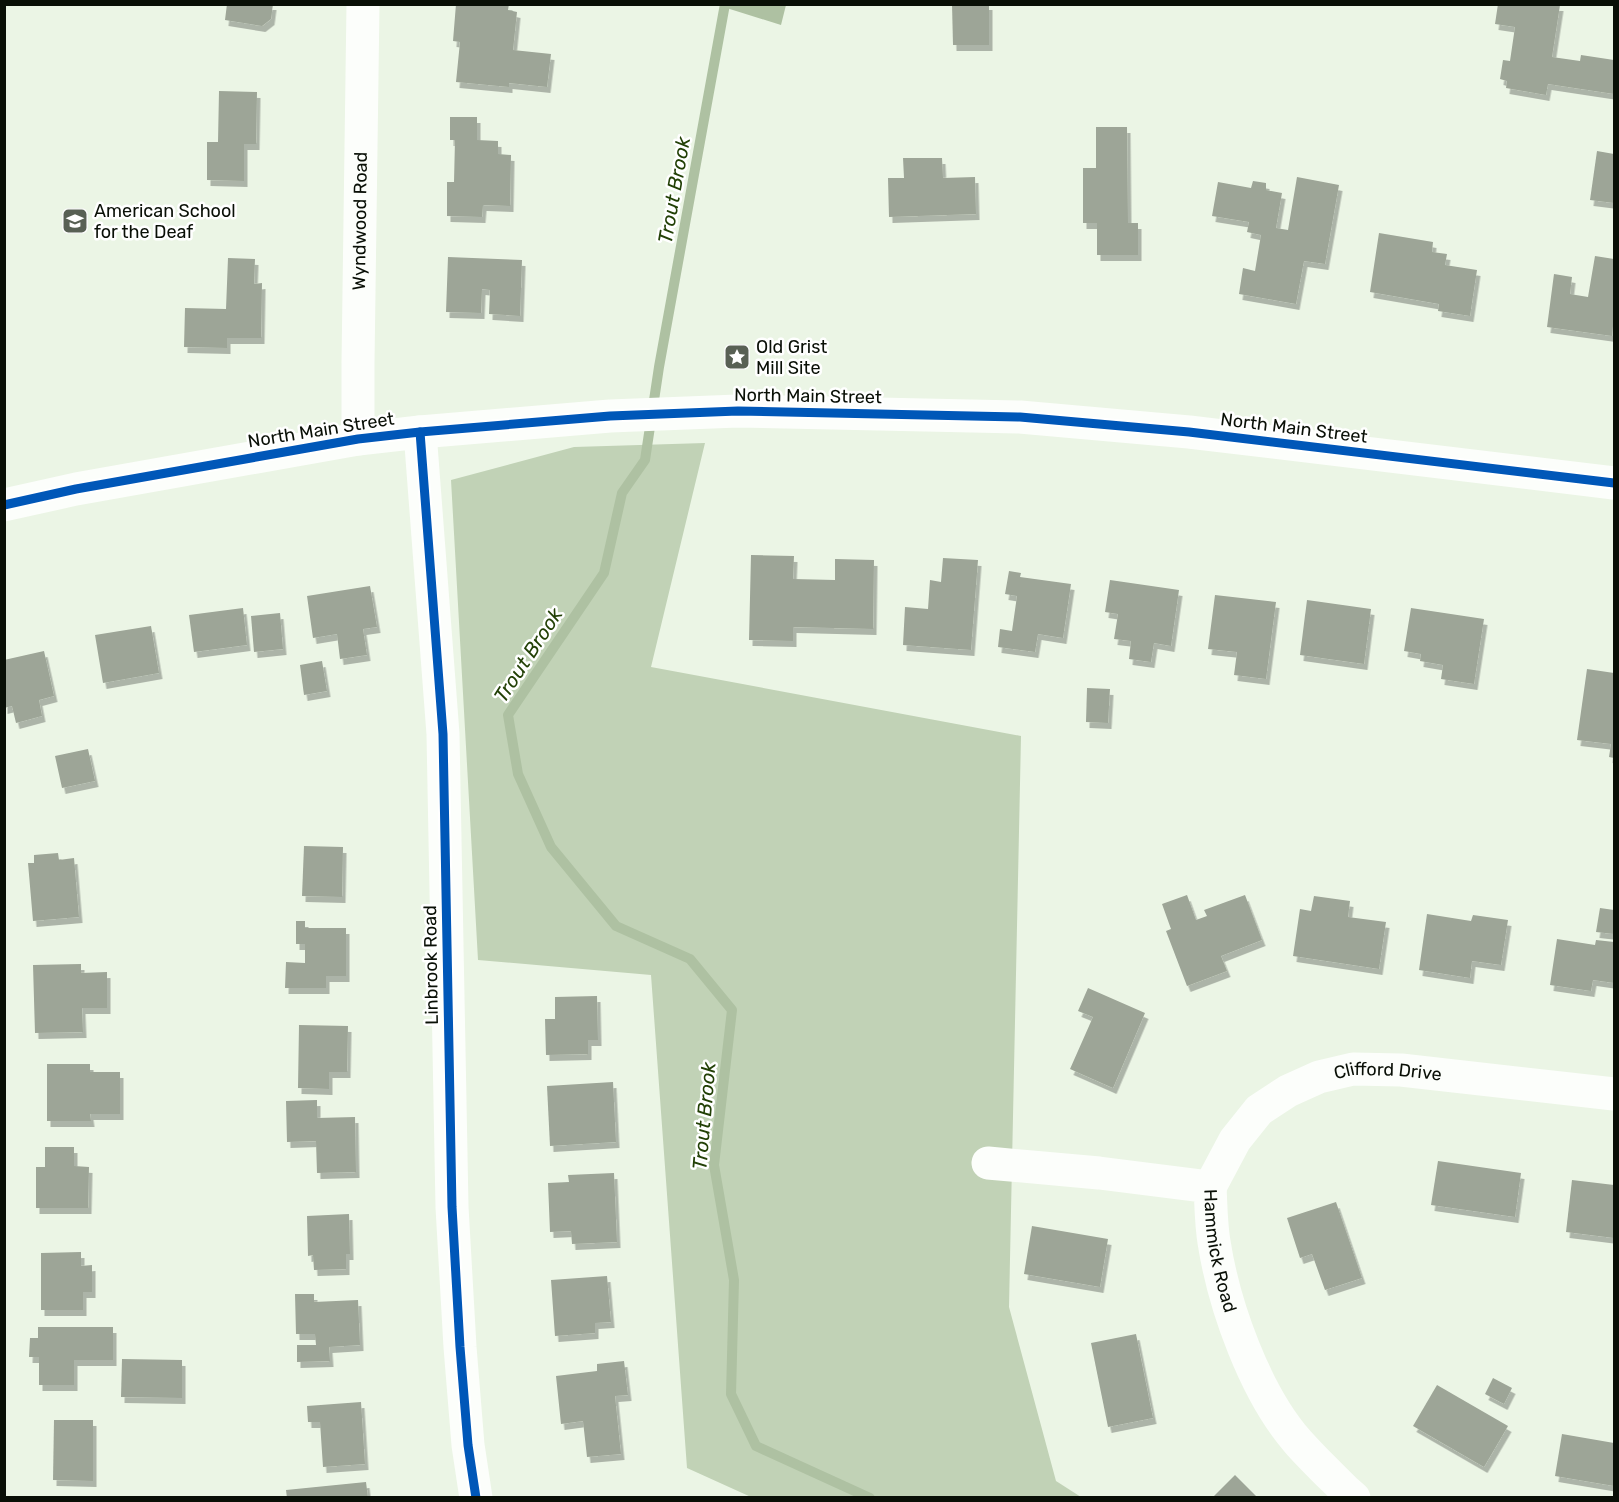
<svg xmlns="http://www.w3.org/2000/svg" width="1619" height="1502" viewBox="0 0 1619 1502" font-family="Rubik,sans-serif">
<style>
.forest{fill:#c1d2b6}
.water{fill:#aec1a2}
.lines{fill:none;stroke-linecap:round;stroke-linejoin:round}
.stream{stroke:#aec1a2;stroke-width:10}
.building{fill:#9da597;filter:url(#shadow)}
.minor{stroke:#fcfefb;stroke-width:33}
.major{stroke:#fcfefb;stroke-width:33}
.cycleway-casing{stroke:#fff;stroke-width:13}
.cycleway{stroke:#0057b8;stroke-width:9}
.labels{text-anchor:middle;stroke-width:5;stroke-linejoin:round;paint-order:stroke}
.poi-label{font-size:18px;fill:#090f06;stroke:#fff;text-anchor:start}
.street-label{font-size:18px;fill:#090f06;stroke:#fff}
.water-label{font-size:20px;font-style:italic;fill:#224006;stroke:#fff}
</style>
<defs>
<filter id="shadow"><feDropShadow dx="3.5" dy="6" stdDeviation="0" flood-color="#0004"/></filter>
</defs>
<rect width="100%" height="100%" fill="#ebf5e5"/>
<polygon class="forest" points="705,443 651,667 1021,736 1009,1307 1056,1481 1081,1497 751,1497 687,1468 651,975 478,960 451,480 574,447"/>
<polygon class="water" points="717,5 786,4 786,5 781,25"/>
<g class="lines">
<polyline class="stream" points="725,4 659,367 645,460 622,493 604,573 508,715 518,774 551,847 616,926 690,959 732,1010 714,1165 734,1280 731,1394 756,1446 870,1498"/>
</g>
<g class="building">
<polygon points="227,4 273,4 271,19 262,26 225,20"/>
<polygon points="456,4 509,4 508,10 517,12 513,50 551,54 547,87 509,83 509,87 456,82 460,42 453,41"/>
<polygon points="952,4 989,4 989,45 953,45"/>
<polygon points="1498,4 1560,5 1552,57 1580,61 1581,55 1614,60 1614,94 1548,84 1546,95 1506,88 1507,81 1500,79 1503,60 1510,61 1515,27 1495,24"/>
<polygon points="219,91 257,92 256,144 244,144 244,181 207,180 207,142 218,142"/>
<polygon points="450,117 477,117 477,140 498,141 498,154 511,155 510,206 483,205 482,217 447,216 447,182 454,182 455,140 450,140"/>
<polygon points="1096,127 1127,127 1128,223 1138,223 1138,255 1097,255 1097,223 1083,223 1083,168 1096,168"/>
<polygon points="1597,151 1614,154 1614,203 1590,200"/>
<polygon points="903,158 942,158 943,178 975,177 976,214 889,217 888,178 904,178"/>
<polygon points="1297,177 1339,185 1325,264 1304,261 1296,304 1239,294 1243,268 1255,271 1261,235 1247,232 1249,222 1212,216 1218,182 1251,188 1253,181 1266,183 1266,190 1282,193 1276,228 1288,230"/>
<polygon points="1379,233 1433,242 1432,252 1447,254 1445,265 1477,270 1470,316 1438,311 1439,304 1370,292"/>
<polygon points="1595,256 1614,259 1614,316 1612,336 1547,327 1554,274 1572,277 1570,294 1588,297"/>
<polygon points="448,257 522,260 520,316 489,314 490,290 482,289 481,313 446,312"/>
<polygon points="228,258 255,259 254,284 262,283 261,338 227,338 227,348 184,347 185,308 226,309"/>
<polygon points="751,555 794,556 793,579 835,580 835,559 874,560 873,629 793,627 793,641 749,640"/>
<polygon points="943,558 978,560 971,650 903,645 905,607 928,609 930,580 941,582"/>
<polygon points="1009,571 1021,573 1020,577 1071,584 1063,638 1038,634 1035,652 998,647 1000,629 1012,631 1017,596 1005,594"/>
<polygon points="1110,580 1179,590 1171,646 1154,643 1151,662 1129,659 1131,641 1114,639 1118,614 1105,612"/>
<polygon points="370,586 377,627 363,629 367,655 340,659 337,634 313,638 307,596"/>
<polygon points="1215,595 1276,602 1266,679 1234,675 1237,652 1208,649"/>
<polygon points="1307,600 1371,609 1364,664 1300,655"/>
<polygon points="243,608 247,645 194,652 189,615"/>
<polygon points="1411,608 1484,619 1474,684 1441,679 1443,665 1420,661 1421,654 1404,651"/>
<polygon points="280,613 283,649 254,652 251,616"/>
<polygon points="151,626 159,673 103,683 95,635"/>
<polygon points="44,651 54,696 39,700 42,716 16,723 12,706 4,708 4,660"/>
<polygon points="322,661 327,691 304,695 300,665"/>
<polygon points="1587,669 1614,673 1614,758 1609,757 1611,744 1577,740"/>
<polygon points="1087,688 1110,689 1108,723 1086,722"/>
<polygon points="88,749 95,781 62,788 55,756"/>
<polygon points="304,846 343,847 342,897 302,896"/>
<polygon points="58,853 59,860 74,858 79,917 33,921 28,863 34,863 34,855"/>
<polygon points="1187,895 1196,920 1207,916 1204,910 1245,895 1262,940 1221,956 1227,971 1187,986 1166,931 1171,929 1162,904"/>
<polygon points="1314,896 1350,901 1348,917 1386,922 1379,969 1293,956 1300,909 1311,911"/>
<polygon points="1600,908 1614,910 1614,934 1596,932"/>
<polygon points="1427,914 1471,921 1473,915 1508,920 1501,965 1472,961 1470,978 1419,970"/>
<polygon points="296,921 305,921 305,928 346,928 346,976 326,976 326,988 285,988 286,962 305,963 305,944 296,944"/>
<polygon points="1557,939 1595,945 1596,940 1614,942 1614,983 1593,980 1591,991 1550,985"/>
<polygon points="81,964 81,973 107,972 107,1008 82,1008 83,1032 35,1033 33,965"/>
<polygon points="1088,988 1145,1013 1113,1088 1070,1069 1093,1017 1078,1011"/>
<polygon points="597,996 598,1040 588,1040 588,1054 546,1055 545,1019 555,1019 555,997"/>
<polygon points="299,1025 348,1026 347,1072 329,1072 329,1089 298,1088"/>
<polygon points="47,1064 90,1064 90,1072 120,1072 120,1114 90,1114 91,1121 47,1121"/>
<polygon points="613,1082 616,1142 550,1146 547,1086"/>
<polygon points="317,1100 317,1118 355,1117 356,1172 317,1173 316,1141 287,1142 286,1101"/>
<polygon points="45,1147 74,1147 74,1166 89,1167 88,1208 36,1208 36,1167 45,1167"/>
<polygon points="1438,1161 1521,1173 1515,1217 1431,1205"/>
<polygon points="614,1173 617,1242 572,1244 571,1231 550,1232 548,1183 569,1182 568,1175"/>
<polygon points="1572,1180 1614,1185 1614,1238 1566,1232"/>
<polygon points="1336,1202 1362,1278 1325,1290 1312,1254 1300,1258 1287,1218"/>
<polygon points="349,1214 350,1254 346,1254 346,1269 314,1270 313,1255 308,1256 307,1216"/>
<polygon points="1032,1226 1108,1239 1100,1287 1024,1274"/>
<polygon points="81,1252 81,1266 92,1265 92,1292 83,1292 83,1310 41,1310 41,1253"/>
<polygon points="607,1276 611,1322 595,1323 595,1333 555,1336 551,1280"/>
<polygon points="295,1294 314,1294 314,1302 358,1300 360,1345 329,1347 330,1361 297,1362 297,1345 316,1345 315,1334 296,1334"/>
<polygon points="38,1327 113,1327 113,1360 74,1360 74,1385 39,1385 39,1357 29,1357 30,1338 38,1338"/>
<polygon points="1136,1334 1153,1418 1108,1427 1091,1343"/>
<polygon points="122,1359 182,1360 182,1398 121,1397"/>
<polygon points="624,1361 628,1395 615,1396 621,1454 587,1457 583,1421 561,1424 556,1376 597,1371 597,1364"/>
<polygon points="1493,1378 1512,1388 1504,1404 1485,1394"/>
<polygon points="1437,1385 1508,1426 1484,1467 1413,1426"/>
<polygon points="361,1402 365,1464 323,1467 320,1422 308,1422 307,1406"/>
<polygon points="54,1420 93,1420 93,1481 53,1480"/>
<polygon points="1562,1434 1614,1443 1614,1486 1555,1476"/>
<polygon points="1235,1475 1258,1498 1212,1498"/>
<polygon points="366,1482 368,1498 287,1498 286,1490"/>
</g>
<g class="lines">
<g class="minor">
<polyline points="420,432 443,734 452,1207 460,1347 468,1445 476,1498"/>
<path id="s1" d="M358,439V363L363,4"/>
<path id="s2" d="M988,1163L1099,1173L1210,1187C1211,1205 1211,1224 1214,1242C1224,1306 1255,1393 1298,1442C1313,1459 1330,1475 1346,1491L1354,1498"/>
<path id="s3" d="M1210,1187L1235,1140L1259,1110L1288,1091L1319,1077L1353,1069L1401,1070L1614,1094"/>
</g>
<polyline class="major" points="4,505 76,489 358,439 420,432 610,416 738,411 1020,417 1189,432 1614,483"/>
<g class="cycleway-casing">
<g id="cycleway">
<polyline points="420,432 443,734 452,1207 460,1347 468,1445 476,1498"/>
<polyline points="4,505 76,489 358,439 420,432 610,416 738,411 1020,417 1189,432 1614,483"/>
</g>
</g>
<use href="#cycleway" class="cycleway"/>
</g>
<defs>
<g id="school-square" transform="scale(1.35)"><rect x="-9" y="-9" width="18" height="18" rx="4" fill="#586054" stroke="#fff"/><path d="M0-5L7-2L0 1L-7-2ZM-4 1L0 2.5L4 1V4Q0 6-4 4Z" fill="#fff"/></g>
<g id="sight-square" transform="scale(1.35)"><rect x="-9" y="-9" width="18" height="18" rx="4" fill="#586054" stroke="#fff"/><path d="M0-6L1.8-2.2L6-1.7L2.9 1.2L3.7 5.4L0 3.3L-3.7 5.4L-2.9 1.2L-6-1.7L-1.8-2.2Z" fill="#fff"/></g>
</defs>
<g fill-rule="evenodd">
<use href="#school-square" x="75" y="221"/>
<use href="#sight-square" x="737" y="357"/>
</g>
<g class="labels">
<g class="poi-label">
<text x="94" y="217">American School<tspan x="94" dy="21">for the Deaf</tspan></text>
<text x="756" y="353">Old Grist<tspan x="756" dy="21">Mill Site</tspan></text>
</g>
<g class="street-label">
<text dy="6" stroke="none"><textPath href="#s1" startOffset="218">Wyndwood Road</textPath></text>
<text transform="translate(808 396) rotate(1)" y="6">North Main Street</text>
<text transform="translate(1294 428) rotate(7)" y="6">North Main Street</text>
<text transform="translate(321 430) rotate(-9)" y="6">North Main Street</text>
<text transform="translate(431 965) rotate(-91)" y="6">Linbrook Road</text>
<text dy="6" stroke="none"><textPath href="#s3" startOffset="230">Clifford Drive</textPath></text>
<text dy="6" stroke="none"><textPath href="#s2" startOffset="288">Hammick Road</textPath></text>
</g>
<g class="water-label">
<text transform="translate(674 190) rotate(-80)" y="7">Trout Brook</text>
<text transform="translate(528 655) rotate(-57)" y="7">Trout Brook</text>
<text transform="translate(704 1116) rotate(-85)" y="7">Trout Brook</text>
</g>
</g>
<rect width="1619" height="1502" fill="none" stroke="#090f06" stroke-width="12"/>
</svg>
